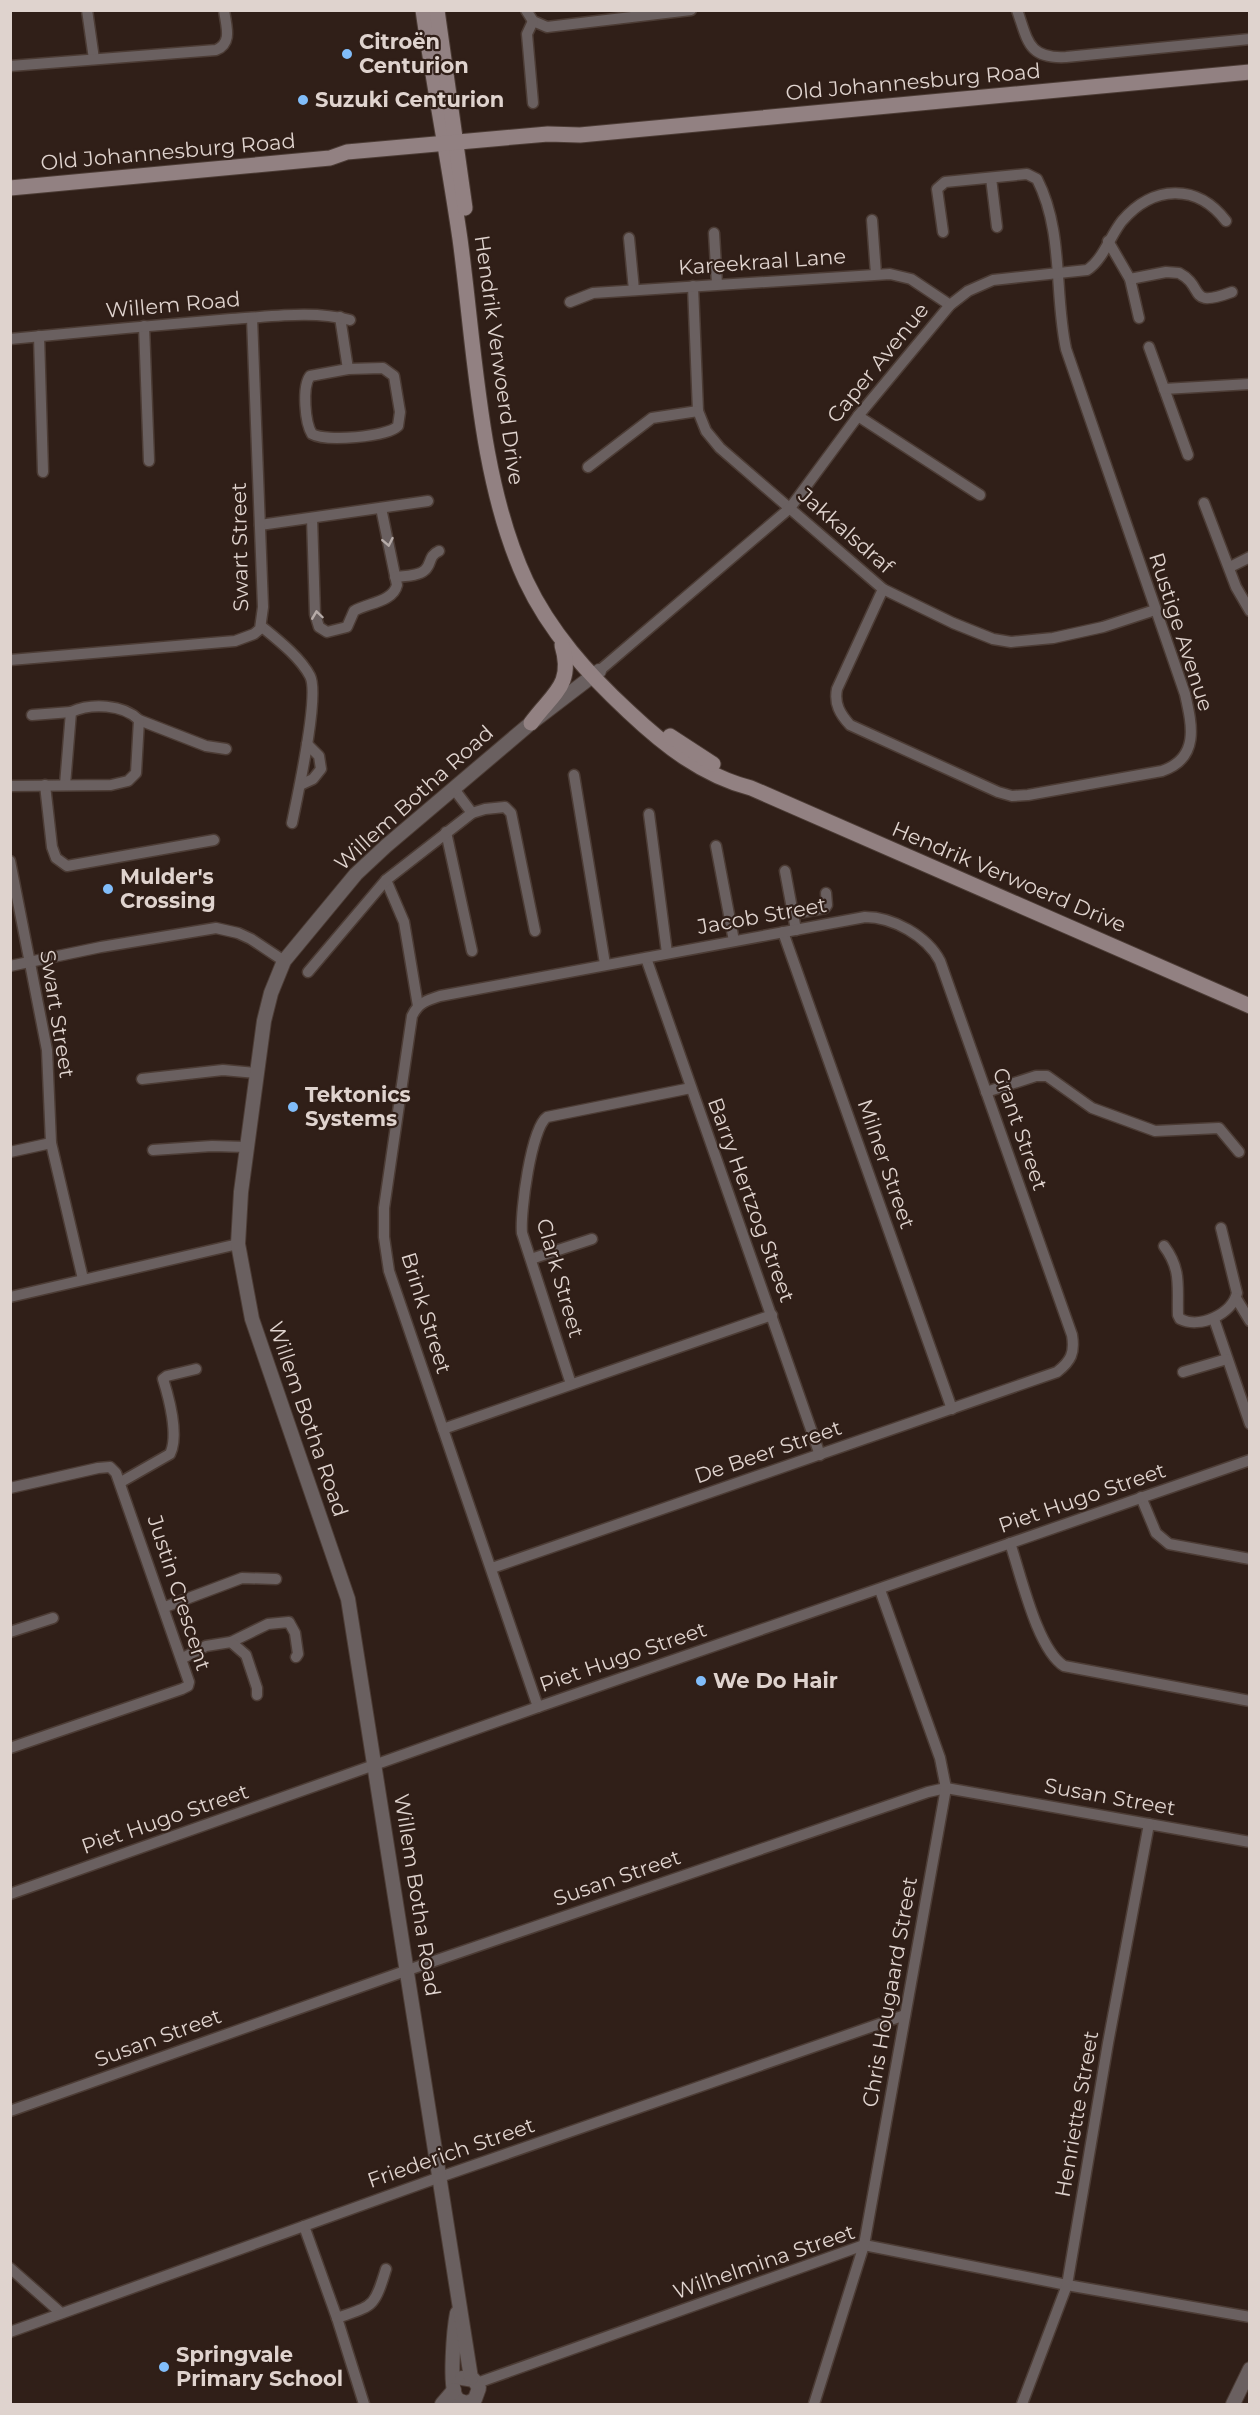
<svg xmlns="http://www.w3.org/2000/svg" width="1260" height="2415" viewBox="0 0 1260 2415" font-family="Montserrat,sans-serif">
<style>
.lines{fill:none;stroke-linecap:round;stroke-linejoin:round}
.minor-casing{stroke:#4c3c35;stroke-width:13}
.tertiary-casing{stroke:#4c3c35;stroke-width:16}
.secondary-casing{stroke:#4c3c35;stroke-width:17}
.minor{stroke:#6a6060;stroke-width:10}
.tertiary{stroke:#6a6060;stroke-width:14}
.secondary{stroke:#928182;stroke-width:15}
.oneway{stroke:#b6aba8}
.poi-dot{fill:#81bdfa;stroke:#301f18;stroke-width:2}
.labels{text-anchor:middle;stroke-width:4.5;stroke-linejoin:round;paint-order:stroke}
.poi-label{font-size:21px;font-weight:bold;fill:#dfd3ce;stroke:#301f18;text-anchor:start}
.street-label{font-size:21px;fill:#dfd3ce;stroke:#301f18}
</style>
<rect width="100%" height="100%" fill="#301f18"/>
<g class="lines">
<g class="minor-casing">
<g id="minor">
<polyline points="87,10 94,59"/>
<polyline points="526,10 533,21 547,27 691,10"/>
<path d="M1017,10C1028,41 1028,59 1066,57L1250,39"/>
<path d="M10,66L216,50C233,43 226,26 224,10"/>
<polyline points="533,103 527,34 533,21"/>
<polyline points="991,178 997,227"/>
<polyline points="872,220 876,274"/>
<polyline points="714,233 717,284"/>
<polyline points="629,238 634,290"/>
<polyline points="1108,241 1130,279 1139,318"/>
<path d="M1130,279L1166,272L1179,273C1206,287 1186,309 1232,292"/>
<polyline points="693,286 698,411 706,431 720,448 883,589 953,623 993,639 1011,642 1053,638 1103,627 1155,610"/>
<polyline points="570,302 593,293 890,274 911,279 950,305"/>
<polyline points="340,317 348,369"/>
<polyline points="144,326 149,461"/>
<polyline points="39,336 43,472"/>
<path d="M10,339C84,332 157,325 231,319C270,317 312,310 350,320"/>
<polyline points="1149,347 1188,455"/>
<path d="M383,368L394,376L400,412L398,426C387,437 326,442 312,434C305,423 302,387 310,376L348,369Z"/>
<polyline points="1164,389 1250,384"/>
<polyline points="858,416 980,495"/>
<polyline points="588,467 652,418 698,411"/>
<polyline points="1204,503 1236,587 1250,611"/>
<path d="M312,518L315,614L319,627L327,632L347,627L354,611C367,603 393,602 397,585L381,508"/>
<polyline points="260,525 428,501"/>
<polyline points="1230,567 1250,557"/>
<path d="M395,577C403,576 419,576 425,570C432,564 428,556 439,551"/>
<path d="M883,589L837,689C834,704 840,714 850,725L998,792L1012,796L1028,795L1162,771C1200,758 1192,725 1185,694L1066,349C1054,293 1064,232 1037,179L1027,174L945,182L937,189L943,232"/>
<path d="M261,626C278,640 300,657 310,676C320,695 297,798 292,823"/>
<polyline points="10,660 235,641 254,634 260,629 263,607 252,318"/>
<path d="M599,671L790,508L858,416L950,305L968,291L993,280L1087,270C1103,260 1110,236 1122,221C1153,185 1197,183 1226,221"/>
<polyline points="32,715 71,712"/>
<polyline points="574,775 605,964"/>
<polyline points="45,785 52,847 56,858 67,866 214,840"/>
<path d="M65,785L71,712C91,703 123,704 139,720L206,746L226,749"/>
<polyline points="300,785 313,779 321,769 319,756 307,744"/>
<polyline points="10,786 111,785 128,781 136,773 139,720"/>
<polyline points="454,789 472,813"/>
<polyline points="649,814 667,953"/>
<polyline points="446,832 472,951"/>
<polyline points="716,846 734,941"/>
<polyline points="10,861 47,1050 51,1143 83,1279"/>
<polyline points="785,871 796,930"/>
<polyline points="386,880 404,922 418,1006"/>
<polyline points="793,914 825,908 827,905 826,893"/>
<polyline points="783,932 952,1409"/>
<polyline points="646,958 820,1455"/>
<polyline points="10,966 101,947 216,928 238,933 251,939 284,961"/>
<polyline points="308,972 386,880 472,813 485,809 505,807 511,813 535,931"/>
<polyline points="142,1079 223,1070 257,1073"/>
<polyline points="986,1092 1036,1076 1047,1076 1092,1108 1155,1131 1219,1128 1239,1152"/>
<polyline points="153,1150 212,1146 247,1147"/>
<polyline points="10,1152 51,1143"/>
<path d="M1164,1246C1182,1270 1177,1287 1178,1315L1180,1319C1200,1329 1232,1314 1237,1293L1221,1228"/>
<polyline points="531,1259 592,1239"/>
<polyline points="10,1297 238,1244"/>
<polyline points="1236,1298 1250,1321"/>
<polyline points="1214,1319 1250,1424"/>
<polyline points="1183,1372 1227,1359"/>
<path d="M571,1384L522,1233C520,1213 531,1128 547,1117L691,1088"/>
<polyline points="443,1429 772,1315"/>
<path d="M121,1482L170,1454C179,1436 169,1398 163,1379L167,1376L196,1369"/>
<polyline points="10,1488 98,1468 110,1467 116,1473 189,1682 188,1686 182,1689 10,1748"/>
<polyline points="1141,1497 1156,1533 1169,1544 1250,1559"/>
<path d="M1010,1543C1021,1575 1037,1649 1064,1666L1250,1701"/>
<path d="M492,1568L1057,1372C1071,1361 1075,1353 1072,1335L940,961C927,936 893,917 865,917L440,996C427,1000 418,1003 412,1016L384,1208V1237L389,1271L538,1707"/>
<polyline points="165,1607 242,1578 276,1579"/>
<polyline points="10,1632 53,1618"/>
<polyline points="231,1642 268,1624 289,1622 295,1633 298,1654 296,1657"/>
<polyline points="183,1658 206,1646 231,1642 246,1655 257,1688 257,1695"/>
<polyline points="10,1894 538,1707 1250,1460"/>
<polyline points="10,2111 408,1970 928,1792 946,1788 1250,1842"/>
<polyline points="304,2226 337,2318 364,2404"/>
<polyline points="10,2268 61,2313"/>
<path d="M337,2318C374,2305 374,2308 386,2269"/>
<polyline points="10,2332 440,2177 905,2015"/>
<polyline points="477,2383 864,2245 1067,2285 1250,2317"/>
<polyline points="814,2404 864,2245 946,1788 940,1758 880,1590"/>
<polyline points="1022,2404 1067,2285 1108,2043 1149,1824"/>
</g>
</g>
<g class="tertiary-casing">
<g id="tertiary">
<path d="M457,2313C454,2328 449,2386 456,2397C458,2401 463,2402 468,2403"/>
<polyline points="462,2378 474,2380 479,2388 475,2399 466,2404"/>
<polyline points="471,2378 348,1599 252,1319 238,1244 241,1192 264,1021 271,993 284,961 356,874 386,846 531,723 599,671"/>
<polyline points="442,2404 454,2390"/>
<polyline points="1233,2404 1250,2369"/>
</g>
</g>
<g class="secondary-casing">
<g id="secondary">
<path d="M423,10C434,87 449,163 460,239C475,349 479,480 526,581C550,632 588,674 629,712C664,745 703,776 751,788L1250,1006"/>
<polyline points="437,10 465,208"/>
<polyline points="10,188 330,158 347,152 548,134 580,135 1250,72"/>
<path d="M531,723C553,693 574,685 562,645"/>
<polyline points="670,736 713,764"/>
</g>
</g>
<use href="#minor" class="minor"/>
<use href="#tertiary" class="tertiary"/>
<use href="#secondary" class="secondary"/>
</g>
<defs><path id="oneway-chevron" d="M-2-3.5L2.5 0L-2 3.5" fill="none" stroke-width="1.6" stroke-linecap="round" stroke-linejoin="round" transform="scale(1.5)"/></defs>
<g class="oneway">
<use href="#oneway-chevron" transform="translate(388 542) rotate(79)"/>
<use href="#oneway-chevron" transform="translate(317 615) rotate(-98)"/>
</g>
<g class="poi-dot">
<circle cx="347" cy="54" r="6"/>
<circle cx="303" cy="100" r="6"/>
<circle cx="108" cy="889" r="6"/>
<circle cx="293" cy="1107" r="6"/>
<circle cx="701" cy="1681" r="6"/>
<circle cx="164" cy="2367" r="6"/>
</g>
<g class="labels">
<g class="poi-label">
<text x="359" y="49">Citroën<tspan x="359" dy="24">Centurion</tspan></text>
<text x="315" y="107">Suzuki Centurion</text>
<text x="120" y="884">Mulder's<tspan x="120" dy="24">Crossing</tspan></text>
<text x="305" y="1102">Tektonics<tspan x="305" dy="24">Systems</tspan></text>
<text x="713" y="1688">We Do Hair</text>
<text x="176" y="2362">Springvale<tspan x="176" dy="24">Primary School</tspan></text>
</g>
<g class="street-label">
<text transform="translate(913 82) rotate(-5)" y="7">Old Johannesburg Road</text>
<text transform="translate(168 152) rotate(-5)" y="7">Old Johannesburg Road</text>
<text transform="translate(762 262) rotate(-4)" y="7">Kareekraal Lane</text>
<text transform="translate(173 305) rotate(-5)" y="7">Willem Road</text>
<text transform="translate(499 360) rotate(82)" y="7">Hendrik Verwoerd Drive</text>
<text transform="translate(878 363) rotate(-51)" y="7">Caper Avenue</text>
<text transform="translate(846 531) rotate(41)" y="7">Jakkalsdraf</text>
<text transform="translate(240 547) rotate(-91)" y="7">Swart Street</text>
<text transform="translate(1181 632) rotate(72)" y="7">Rustige Avenue</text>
<text transform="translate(414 798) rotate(-42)" y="7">Willem Botha Road</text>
<text transform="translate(1009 877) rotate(23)" y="7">Hendrik Verwoerd Drive</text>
<text transform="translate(762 916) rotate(-10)" y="7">Jacob Street</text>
<text transform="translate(57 1014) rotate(81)" y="7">Swart Street</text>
<text transform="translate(1020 1129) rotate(71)" y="7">Grant Street</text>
<text transform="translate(886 1164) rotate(71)" y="7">Milner Street</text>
<text transform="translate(751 1200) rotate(70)" y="7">Barry Hertzog Street</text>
<text transform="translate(560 1278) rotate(74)" y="7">Clark Street</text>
<text transform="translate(426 1313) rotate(73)" y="7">Brink Street</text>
<text transform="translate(308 1419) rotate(71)" y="7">Willem Botha Road</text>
<text transform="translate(768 1452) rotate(-19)" y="7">De Beer Street</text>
<text transform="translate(1082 1498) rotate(-19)" y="7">Piet Hugo Street</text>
<text transform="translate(179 1593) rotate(72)" y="7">Justin Crescent</text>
<text transform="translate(623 1657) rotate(-19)" y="7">Piet Hugo Street</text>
<text transform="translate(1110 1797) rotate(10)" y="7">Susan Street</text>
<text transform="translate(165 1819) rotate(-19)" y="7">Piet Hugo Street</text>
<text transform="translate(617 1878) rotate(-19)" y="7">Susan Street</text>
<text transform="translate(417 1895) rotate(81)" y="7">Willem Botha Road</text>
<text transform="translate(890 1992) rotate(-80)" y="7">Chris Hougaard Street</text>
<text transform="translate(158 2038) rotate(-20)" y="7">Susan Street</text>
<text transform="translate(1077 2114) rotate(-80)" y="7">Henriette Street</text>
<text transform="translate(451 2153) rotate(-19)" y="7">Friederich Street</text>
<text transform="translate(764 2262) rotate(-19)" y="7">Wilhelmina Street</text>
</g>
</g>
<rect width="1260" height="2415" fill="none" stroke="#dfd3ce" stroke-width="24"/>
</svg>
